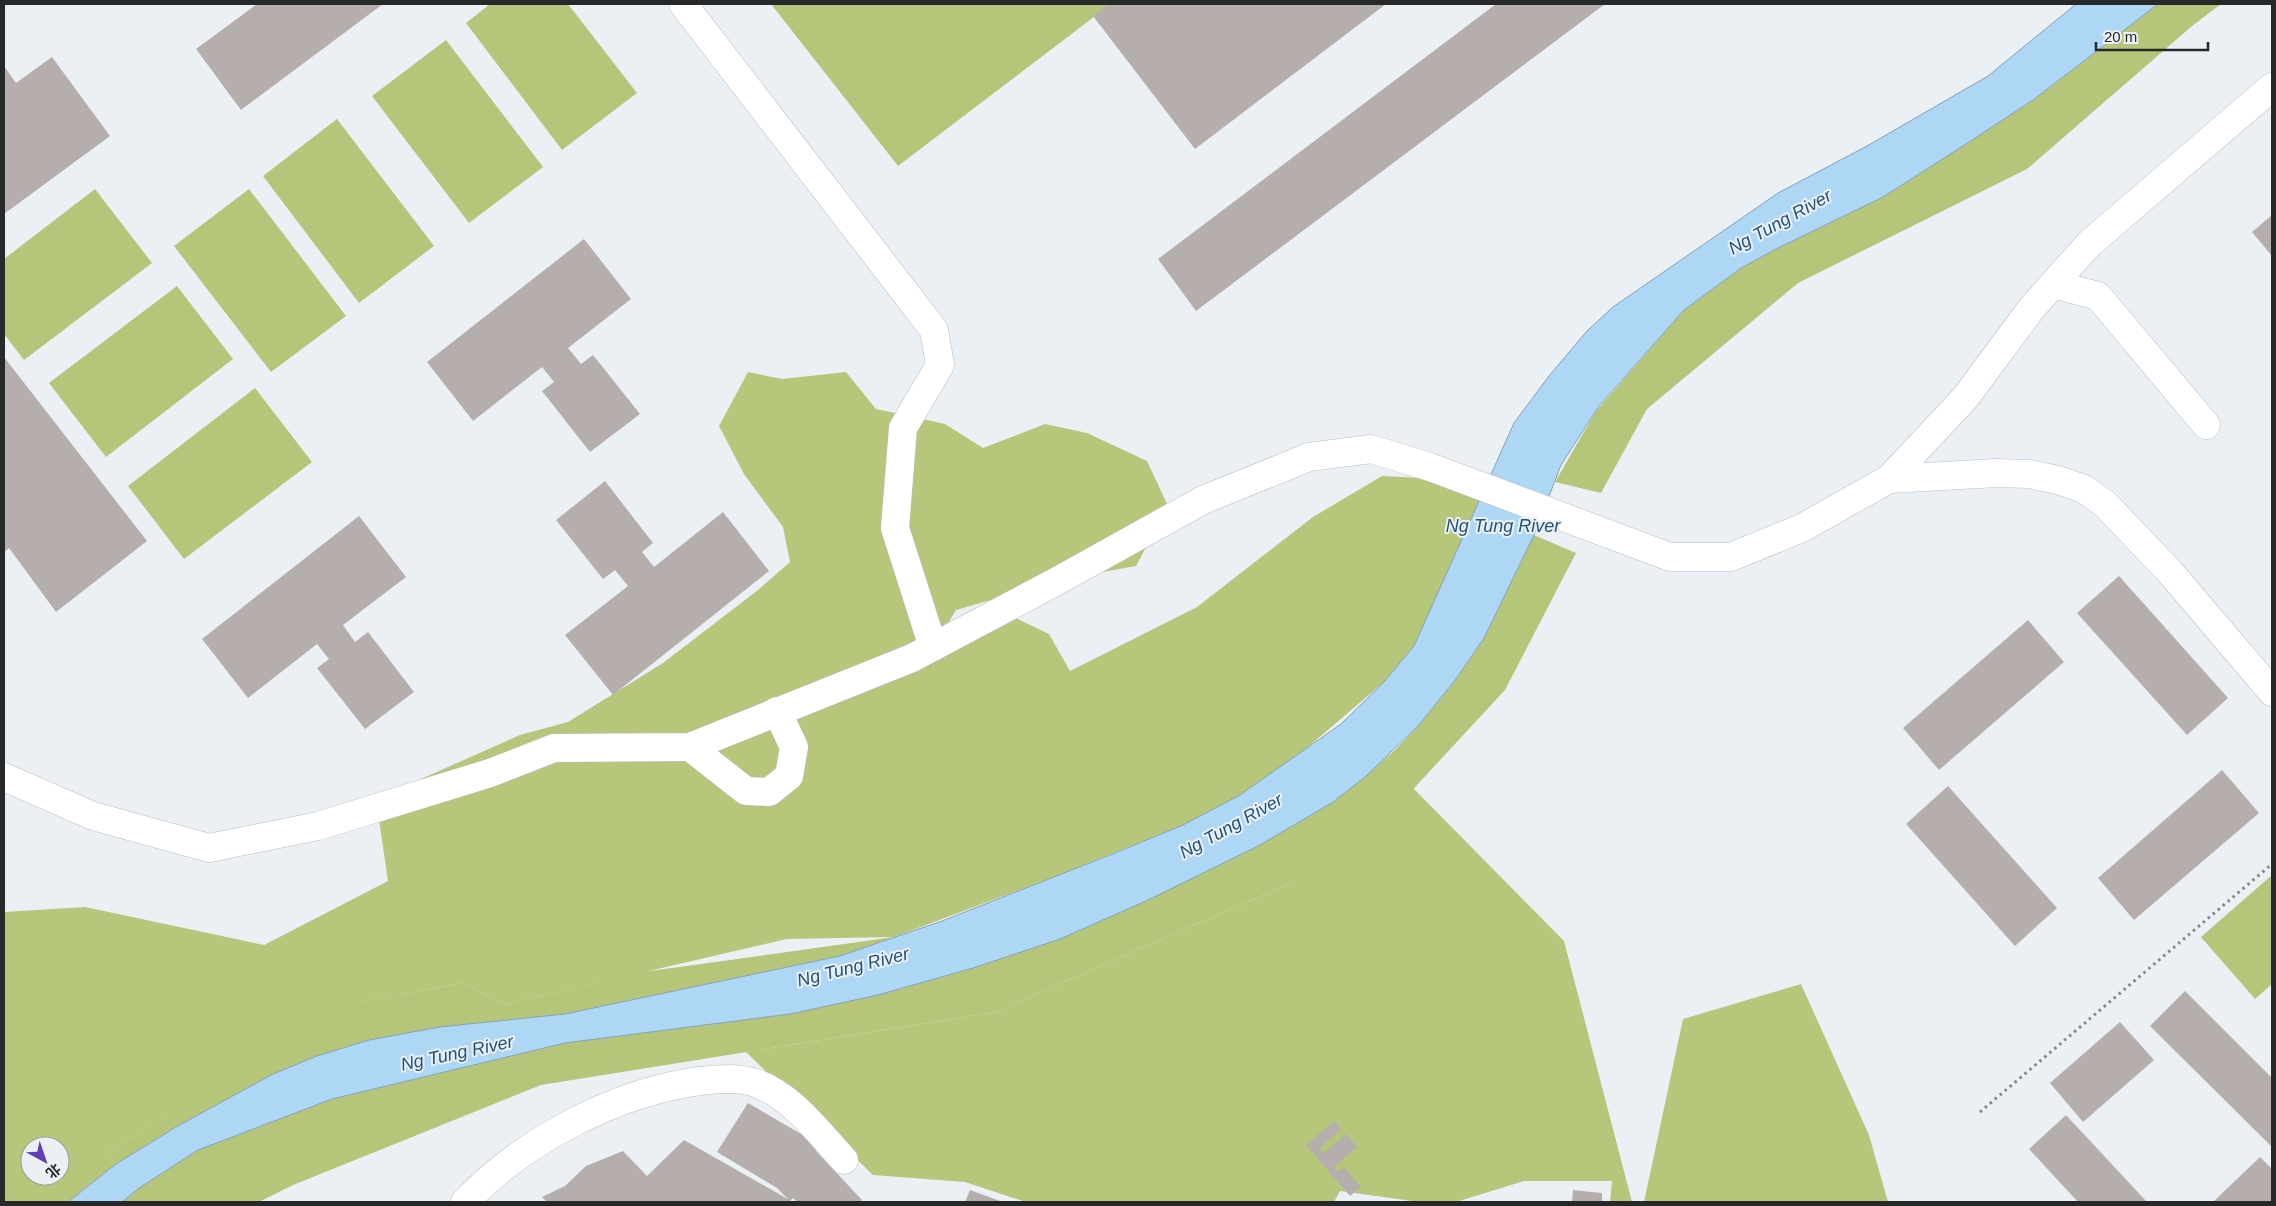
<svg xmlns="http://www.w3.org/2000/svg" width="2276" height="1206" viewBox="0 0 2276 1206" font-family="Helvetica,'Noto Sans SC',sans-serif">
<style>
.green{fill:#b5c67a}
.forest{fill:#b6c67a;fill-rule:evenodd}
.water{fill:#aed6f5;stroke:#85a2b8}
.building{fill:#b6aead}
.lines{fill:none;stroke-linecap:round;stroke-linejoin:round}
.minor-casing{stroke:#b8bdc1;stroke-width:29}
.path{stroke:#838689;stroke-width:3;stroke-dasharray:2.5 4;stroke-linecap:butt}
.minor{stroke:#fff;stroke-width:28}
.labels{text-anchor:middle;stroke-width:4;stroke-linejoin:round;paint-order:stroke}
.water-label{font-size:18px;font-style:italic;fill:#215477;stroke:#ebf0f5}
</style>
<rect width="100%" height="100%" fill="#ebf0f5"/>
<g class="green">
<polygon points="490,4 568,4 637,93 562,150 466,23"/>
<polygon points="771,4 1111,4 898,166"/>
<polygon points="2158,4 2221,4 2192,26 2027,169 1798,283 1647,409 1601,493 1555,482 1596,411 1684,310 1741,268 1778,248 1883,197 2033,100"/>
<polygon points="446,40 543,167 469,223 372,96"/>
<polygon points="337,119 434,246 359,303 263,176"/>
<polygon points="95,189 152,263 24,360 4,334 4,259"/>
<polygon points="249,189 346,316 271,372 174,246"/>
<polygon points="177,286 233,359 106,457 49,383"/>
<polygon points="255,388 312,462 184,559 128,486"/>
<polygon points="1534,535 1576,553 1505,690 1404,799 1288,884 995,1012 541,1085 293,1185 259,1202 122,1202 139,1188 198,1150 332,1099 565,1043 790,1014 878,995 973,968 1060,939 1148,900 1258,846 1333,802 1394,751 1418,726 1456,679 1484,638"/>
<polygon points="2272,875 2272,984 2255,999 2201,937"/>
<polygon points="894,937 840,956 565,1014 440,1027 369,1040 317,1056 273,1074 176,1127 116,1164 109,1152 349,1004 464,983 503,1005 643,972"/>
</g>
<g class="forest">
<path d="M748,372L782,379L846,372L876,409L945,424L983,448L1045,424L1087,433L1147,461L1168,506L1136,566L1059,580L956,610L934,646L1001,611L1049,634L1070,671L1197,607L1313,517L1382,476L1421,478L1481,499L1414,646L1384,682L1301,753L1241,795L1183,825L1049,879L894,937L787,939L503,1005L464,983L350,1004L109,1152L116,1164L68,1202H4V912L85,907L264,945L388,881L376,799L520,735L568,722L663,663L758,590L790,562L783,527L744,474L719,426ZM30,1146H60V1176H30Z"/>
<polygon points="1413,788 1564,941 1632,1202 1610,1202 1612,1181 1524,1181 1456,1202 1419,1202 1340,1191 1334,1202 1026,1202 965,1182 873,1175 746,1052 995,1012 1288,884"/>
<polygon points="1801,984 1869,1135 1888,1202 1644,1202 1683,1019"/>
</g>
<polygon class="water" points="2076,4 2158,4 2033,100 1966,144 1883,197 1778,248 1741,268 1684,310 1599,406 1561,465 1534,535 1484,638 1456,679 1418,726 1365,777 1333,802 1258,846 1148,900 1060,939 973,968 878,995 790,1014 565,1043 332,1099 198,1150 139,1188 122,1202 68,1202 116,1164 176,1127 273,1074 317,1056 369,1040 440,1027 565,1014 840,956 942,921 1110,855 1183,825 1240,795 1341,724 1384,682 1414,646 1514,423 1549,376 1587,331 1613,307 1778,193 1867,146 1988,76"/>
<g class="building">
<polygon points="257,4 383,4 241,110 196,49"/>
<polygon points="1109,4 1386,4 1195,149 1093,16"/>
<polygon points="1496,4 1605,4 1196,311 1158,259"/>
<polygon points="52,57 110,136 4,214 4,66 16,83"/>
<polygon points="2272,215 2272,256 2252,232"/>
<polygon points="584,239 631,299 568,348 581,364 593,355 640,414 590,452 542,391 554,382 542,367 473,421 427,362"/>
<polygon points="4,357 147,541 56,612 9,548 4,552"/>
<polygon points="605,481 653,543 642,552 654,567 723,512 769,571 613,695 565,635 628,586 615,570 603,579 556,520"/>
<polygon points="359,516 406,577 343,625 355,642 368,632 414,692 365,729 317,668 329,659 317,644 248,698 202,639"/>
<polygon points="2119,576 2228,698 2187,735 2077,613"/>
<polygon points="2028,620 2064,662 1939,770 1903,728"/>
<polygon points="2222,770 2259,813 2134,920 2098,878"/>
<polygon points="1948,786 2057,908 2015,946 1906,824"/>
<polygon points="2185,991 2272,1078 2272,1147 2150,1026"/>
<polygon points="2120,1022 2154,1060 2083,1122 2050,1083"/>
<polygon points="748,1103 820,1145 816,1151 862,1200 860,1202 797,1202 793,1198 790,1201 777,1188 717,1152"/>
<polygon points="2066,1115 2147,1202 2078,1202 2029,1149"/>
<polygon points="1334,1121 1341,1129 1319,1149 1324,1153 1346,1134 1357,1147 1334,1167 1338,1172 1344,1167 1361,1187 1350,1196 1306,1145"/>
<polygon points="684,1140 793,1202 547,1202 542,1197 565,1186 586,1166 623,1151 647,1176"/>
<polygon points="2260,1157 2272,1169 2272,1202 2213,1202"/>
<polygon points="970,1190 1003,1202 965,1202"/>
<polygon points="1573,1190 1602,1193 1602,1202 1572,1202"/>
</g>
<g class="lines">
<g class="minor-casing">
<g id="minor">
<polyline points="683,4 934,330 940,365 903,428 895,528 933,647"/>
<polyline points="2053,284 2098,296 2206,425"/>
<polyline points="1889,479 1997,473 2029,474 2058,480 2084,489 2105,504 2170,572 2272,692"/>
<polyline points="690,747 746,791 769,792 789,776 794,747 777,711"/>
<polyline points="4,777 93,816 209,848 318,826 490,773 554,748 690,747 912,658 1059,580 1203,500 1309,457 1371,449 1430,467 1670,557 1731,557 1802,528 1889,479 1965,398 2031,309 2089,244 2272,87"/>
<path d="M465,1202C523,1141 616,1092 700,1081C718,1079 738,1077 756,1083C792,1096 819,1133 844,1160"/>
</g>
</g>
<polyline class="path" points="1980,1112 2272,864"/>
<use href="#minor" class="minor"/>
</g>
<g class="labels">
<g class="water-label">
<text transform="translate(1780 222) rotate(-29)" y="6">Ng Tung River</text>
<text x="1503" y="532">Ng Tung River</text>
<text transform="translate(1231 826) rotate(-29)" y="6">Ng Tung River</text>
<text transform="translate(853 967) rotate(-14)" y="6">Ng Tung River</text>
<text transform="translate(457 1053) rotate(-12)" y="6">Ng Tung River</text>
</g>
</g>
<rect width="2276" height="1206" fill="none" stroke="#262829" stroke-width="10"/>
<g transform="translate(45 1161) rotate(140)"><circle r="24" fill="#ebf0f5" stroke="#9ca0a3"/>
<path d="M0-4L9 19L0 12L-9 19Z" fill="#603eb6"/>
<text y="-8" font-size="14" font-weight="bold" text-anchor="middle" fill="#262829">北</text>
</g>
<path d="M2096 42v8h112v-8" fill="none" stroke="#262829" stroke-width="2.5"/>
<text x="2104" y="42" font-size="15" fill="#262829" stroke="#ebf0f5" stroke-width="4" paint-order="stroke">20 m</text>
</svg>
